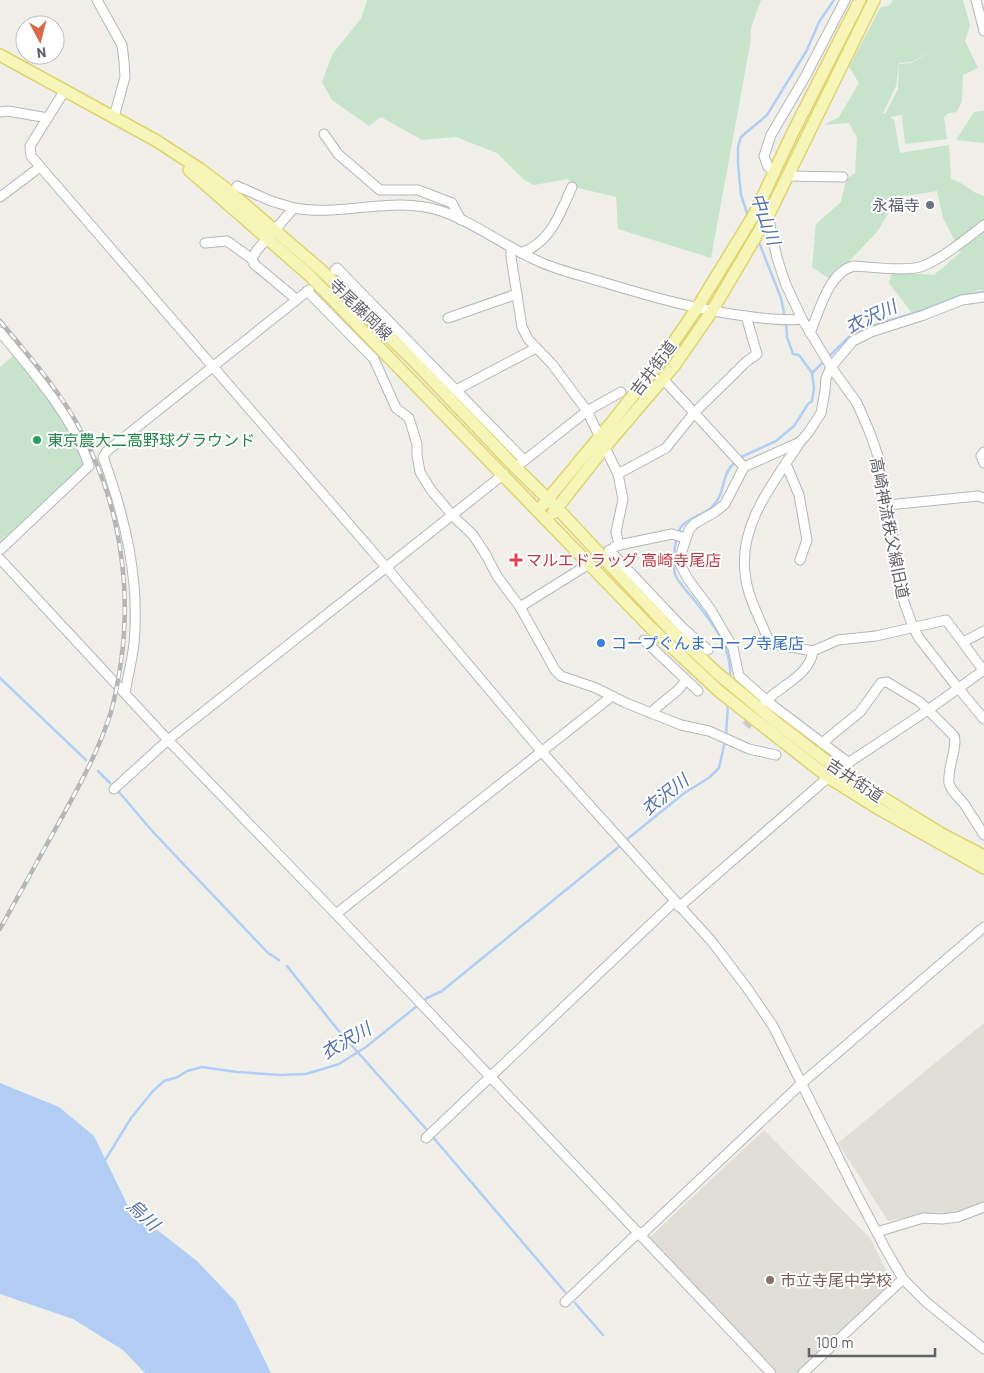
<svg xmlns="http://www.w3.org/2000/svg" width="984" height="1373" viewBox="0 0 984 1373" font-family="Barlow,'Noto Sans JP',sans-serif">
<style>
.education{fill:#dfdfd7}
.green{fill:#c9e4cd;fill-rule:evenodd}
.water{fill:#b3cef5}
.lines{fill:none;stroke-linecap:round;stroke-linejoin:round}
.stream{stroke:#b3cef5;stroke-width:2.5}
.minor-tunnel{stroke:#ccccc8;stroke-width:9;stroke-dasharray:9 4.5;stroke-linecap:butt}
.minor-casing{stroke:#b5b7bb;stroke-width:11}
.major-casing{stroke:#e1d470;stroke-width:14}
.minor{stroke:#fff;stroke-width:9}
.major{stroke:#f5f6b8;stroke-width:11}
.rail-casing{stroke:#b6b6b7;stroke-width:4.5}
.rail{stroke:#fff;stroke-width:2.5;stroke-dasharray:8;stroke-linecap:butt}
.worship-dot{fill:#6b7280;stroke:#fff;stroke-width:2}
.leisure-dot{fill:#2e9e5b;stroke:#fff;stroke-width:2}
.health-dot{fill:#e0444e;stroke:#fff;stroke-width:2}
.shop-dot{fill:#3f7fe0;stroke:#fff;stroke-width:2}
.education-dot{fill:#8d6e63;stroke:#fff;stroke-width:2}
.labels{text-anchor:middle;stroke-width:4;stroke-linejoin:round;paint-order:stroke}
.worship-label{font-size:16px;fill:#5b616d;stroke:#fff;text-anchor:end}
.street-label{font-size:16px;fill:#606267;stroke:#fff}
.leisure-label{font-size:16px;fill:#27864d;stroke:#fff;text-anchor:start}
.health-label{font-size:16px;fill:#be3a42;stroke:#fff;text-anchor:start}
.shop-label{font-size:16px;fill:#366cbe;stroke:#fff;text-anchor:start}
.education-label{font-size:16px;fill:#785e54;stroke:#fff;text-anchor:start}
.water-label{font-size:18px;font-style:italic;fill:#5471af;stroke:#fff}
</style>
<rect width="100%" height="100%" fill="#f0efe9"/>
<g class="education">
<polygon points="984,1023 984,1202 959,1211 942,1215 928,1213 888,1221 838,1143"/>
<polygon points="764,1130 870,1238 893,1284 799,1373 778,1373 649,1238"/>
</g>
<g class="green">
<polygon points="367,0 761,0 751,28 750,45 711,258 618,229 616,197 578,188 568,179 534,185 524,180 497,153 456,137 422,140 381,117 369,126 332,100 322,82 333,53 361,19"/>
<path d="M892,0H963L970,25L965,41L978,68L963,75L962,101L957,112L949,113L944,117L947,139L905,144L902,115L890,117L894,120L900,153L949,145L951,179C964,182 971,193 984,196V290H979L912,313L889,283L892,272L934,275L961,252L943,218L937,191L898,197L877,232L831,280L812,267L816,224L841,202L846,180L855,173L857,138L849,123L824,125L839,117L859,83L849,67L880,8L890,5ZM932,51L912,63L899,64L898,89L885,114L883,113L896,86L899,63L912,62Z"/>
<polygon points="984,111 984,143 956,140 974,112"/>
<polygon points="14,355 39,383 63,419 84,462 85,466 0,547 0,367"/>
</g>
<polygon class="water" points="0,1083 59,1107 94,1136 129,1208 197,1261 236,1302 271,1373 145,1373 123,1350 73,1319 0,1294"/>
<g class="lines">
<g class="stream">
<polyline points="748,216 741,195 738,164 738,147 741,137 767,115 807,50 819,22 834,0"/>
<polyline points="758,240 781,298 785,317"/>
<polyline points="786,322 787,337 793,354 799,355 812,373"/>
<polyline points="812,373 849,337 872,326 921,311 960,296 984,292"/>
<polyline points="739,458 776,441 794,426 808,404 812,401 814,388 812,373"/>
<path d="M678,533C684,517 700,518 712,507C727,493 719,477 735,462"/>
<path d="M677,539C674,545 673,567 675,574C677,581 686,590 691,596C710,620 733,646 730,678"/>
<polyline points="0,678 86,760"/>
<polyline points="955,732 959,735 959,745"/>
<polyline points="726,736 728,704"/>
<polyline points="98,771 110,783"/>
<polyline points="119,792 153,832 268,953 279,960"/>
<polyline points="625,841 683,794 710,777 719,768 725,741"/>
<polyline points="287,966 338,1030 427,1130"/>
<polyline points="432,1136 565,1292"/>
<polyline points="104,1162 131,1118 153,1091 164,1081 178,1077 187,1071 202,1067 237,1072 280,1075 306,1074 339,1064 366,1047 427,998 442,991 621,845"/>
<polyline points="575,1303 603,1335"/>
</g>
<polyline class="minor-tunnel" points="746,726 757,713"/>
<g class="minor-casing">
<g id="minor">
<polyline points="97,0 122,45 124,61 125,77 114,117"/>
<polyline points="976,0 984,31"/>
<polyline points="65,90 30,146 31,156 386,567 542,752 713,943 747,988 773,1026 856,1193 886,1250 903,1279 926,1302 984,1349"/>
<polyline points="0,112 8,111 48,118"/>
<polyline points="324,134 338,154 380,190 418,190 452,203 461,220"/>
<polyline points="775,171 768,167 764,156 771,135 805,77 845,0"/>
<polyline points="787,176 843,177"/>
<polyline points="237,186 271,201 294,208"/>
<polyline points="0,197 40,167"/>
<polyline points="768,216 777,258 786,285 802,319 831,367 857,403 870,433 880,462 904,602 913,627 919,638 954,683 984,719"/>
<polyline points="205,243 227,241 252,259"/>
<polyline points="511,248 511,257 522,327 528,339 552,364 587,411 618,474 623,499 616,532 619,545"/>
<path d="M521,253C552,241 559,215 572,187"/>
<polyline points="335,270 337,268 524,460"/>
<polyline points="307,291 374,359 396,408 409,418 417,444 417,455 420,472 431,490 453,516 473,535 486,555 497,576 520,607 555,670 561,676 596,688 626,703 681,725 709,731 749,749 776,755"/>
<path d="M984,297L962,300L924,315L871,332L853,341L831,367L826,378L825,391L821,413L808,433L800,442C775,481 739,523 745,573C747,596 760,619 769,641L773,644L813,651L838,640L876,636L946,620L984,671"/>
<path d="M296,299L254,264L252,259L257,250L294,208C343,217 393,195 441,211C472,221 506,247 538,261C557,270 579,275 599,281C649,296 700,311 753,317C769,319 785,321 802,319"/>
<polyline points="448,318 517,294"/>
<path d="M0,332C32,370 74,418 89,466L0,550"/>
<path d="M810,333C819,312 829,271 854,266C870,267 909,272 923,266C943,258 967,238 984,225"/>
<polyline points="663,379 744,467"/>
<polyline points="456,390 536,348"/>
<polyline points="800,442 744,467 725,504 715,512 694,524 689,530 682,551 681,566 688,579 711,610 733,648 739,676 772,705 849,763"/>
<polyline points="984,452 981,456 984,463"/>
<polyline points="520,464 587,411 621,392"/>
<polyline points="786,464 799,495 807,540 800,560"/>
<polyline points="618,474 666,448 694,413 746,362 757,354 746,316"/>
<polyline points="888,505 978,496 984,498"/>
<polyline points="614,547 619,545 672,534 685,538"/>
<polyline points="609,550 684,629 708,650"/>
<polyline points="0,559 168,740 336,914 771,1373"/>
<polyline points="520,607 589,564"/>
<polyline points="644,640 698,691"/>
<polyline points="963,642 984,631"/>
<path d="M125,693C128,676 132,660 134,644C140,579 125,517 103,457L107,451L309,290"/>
<path d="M765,702C780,686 810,675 813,651"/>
<polyline points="650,713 678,690 686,680"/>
<path d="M822,743L860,712L881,683L887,682L920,702L954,736C958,746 947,769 949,783C951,792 960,798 965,805C971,815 978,825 984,835"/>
<polyline points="845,765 928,710 984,670"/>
<polyline points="114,789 168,740 504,474"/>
<polyline points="679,907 832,774"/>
<polyline points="336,914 612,696"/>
<polyline points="426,1138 674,902"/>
<polyline points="877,1232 923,1218 942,1219 958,1217 984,1207"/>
<polyline points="641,1235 801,1084 984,927"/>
<polyline points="565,1302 639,1232"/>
<polyline points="803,1373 903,1279"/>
</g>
</g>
<g class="major-casing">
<g id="major">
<polyline points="0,55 155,140 200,169 229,191 321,270 413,360 515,467 557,508 667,626 717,673 777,723 838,770 940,833 984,856"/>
<polyline points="189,170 309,275 649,626 720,692 828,777 879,809 984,868"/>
<polyline points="543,505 612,422 665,355 697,308 755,213 792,134 860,0"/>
<polyline points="553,513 605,447 674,366 712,311 768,216 874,0"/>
</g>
</g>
<use href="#minor" class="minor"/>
<use href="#major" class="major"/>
<g class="rail-casing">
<path id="rail" d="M0,321C20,345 41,369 59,395C113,472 134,569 121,662C118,681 115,702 108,721C95,758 76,792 57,826C38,860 19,895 0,929"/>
</g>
<use href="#rail" class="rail"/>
</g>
<circle class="worship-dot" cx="930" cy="205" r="5"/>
<circle class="leisure-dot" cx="37" cy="440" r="5"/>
<path class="health-dot" d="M513.5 552.5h5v5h5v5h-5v5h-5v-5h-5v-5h5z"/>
<circle class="shop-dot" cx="601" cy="643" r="5"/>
<circle class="education-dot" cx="770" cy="1280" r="5"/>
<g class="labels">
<g class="worship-label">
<text x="920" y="211">永福寺</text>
</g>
<g class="street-label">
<text transform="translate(361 309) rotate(44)" y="6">寺尾藤岡線</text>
<text transform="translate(653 368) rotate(-53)" y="6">吉井街道</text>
<text transform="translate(890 528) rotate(79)" y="6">高崎神流秩父線旧道</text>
<text transform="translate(855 780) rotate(34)" y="6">吉井街道</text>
</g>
<g class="leisure-label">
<text x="47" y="446">東京農大二高野球グラウンド</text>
</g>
<g class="health-label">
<text x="526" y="566">マルエドラッグ 高崎寺尾店</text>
</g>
<g class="shop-label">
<text x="611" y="649">コープぐんま コープ寺尾店</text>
</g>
<g class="education-label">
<text x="780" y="1286">市立寺尾中学校</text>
</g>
<g class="water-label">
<text transform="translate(765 219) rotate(70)" y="6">中山川</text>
<text transform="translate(871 317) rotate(-25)" y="6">衣沢川</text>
<text transform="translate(665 795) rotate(-38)" y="6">衣沢川</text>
<text transform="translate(346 1041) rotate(-30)" y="6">衣沢川</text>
<text transform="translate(143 1215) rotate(43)" y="6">烏川</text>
</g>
</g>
<g transform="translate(40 40) rotate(173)"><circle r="24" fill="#ffffff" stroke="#bfc0c2"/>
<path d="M0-4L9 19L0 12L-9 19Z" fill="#d56b49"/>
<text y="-8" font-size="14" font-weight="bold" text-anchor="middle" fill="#606267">N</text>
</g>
<path d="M809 1348v8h126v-8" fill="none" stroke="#606267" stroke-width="2.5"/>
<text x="816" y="1348" font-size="15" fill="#606267" stroke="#ffffff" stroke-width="4" paint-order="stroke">100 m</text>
</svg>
